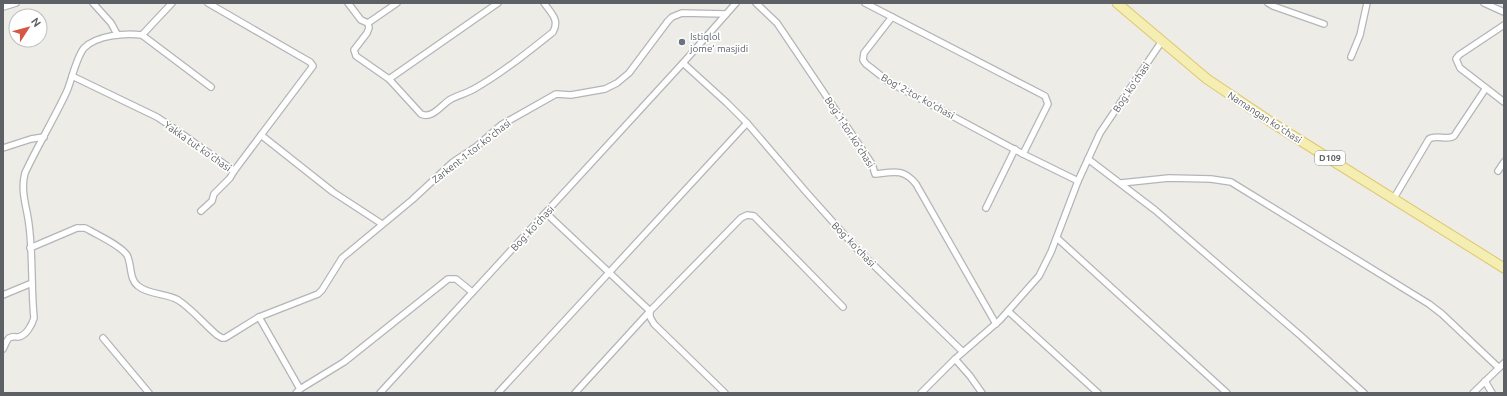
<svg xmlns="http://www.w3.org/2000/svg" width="1507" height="396" viewBox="0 0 1507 396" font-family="Ubuntu,sans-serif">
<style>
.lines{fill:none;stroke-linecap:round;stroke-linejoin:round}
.minor-casing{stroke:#b3b5b9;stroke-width:8}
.primary-casing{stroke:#e1c66c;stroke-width:11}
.minor{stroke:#fff;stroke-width:5.5}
.primary{stroke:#f5eeb3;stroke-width:9}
.worship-dot{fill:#6b7280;stroke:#fff;stroke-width:1.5}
.labels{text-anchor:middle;stroke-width:3.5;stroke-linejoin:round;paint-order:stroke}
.shield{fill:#fff;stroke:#8e9092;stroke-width:1}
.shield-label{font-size:9px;font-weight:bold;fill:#5d6064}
.worship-label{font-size:10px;fill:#5b616d;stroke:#fff;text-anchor:start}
.street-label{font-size:10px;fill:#5d6064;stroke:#fff}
</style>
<rect width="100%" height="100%" fill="#eeece6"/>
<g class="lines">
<g class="minor-casing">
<g id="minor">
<polyline points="93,3 111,23 117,34"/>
<polyline points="348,3 361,20 368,23 369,28 367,33 354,50 356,56 389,79"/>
<path d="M498,3L389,79L421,114C432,120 442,104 451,99C459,95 467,93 474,89C502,73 528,52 553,32C560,20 551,13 544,3"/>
<path d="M756,3L777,23L872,164L875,174C893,172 903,168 916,184L996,324"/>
<polyline points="865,3 1045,96 1048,104 1023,154"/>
<polyline points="1268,3 1273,6 1324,24"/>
<polyline points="1484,3 1504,12"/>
<polyline points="3,7 16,3"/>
<polyline points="892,17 864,53 863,60 866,64 889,82 1023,154 1078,181"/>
<polyline points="368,23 397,3"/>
<polyline points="1504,25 1459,55 1456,59 1460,68 1504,102"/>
<polyline points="142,35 211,87"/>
<polyline points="1351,57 1360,35 1367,3"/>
<polyline points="683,63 727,103 747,123 807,193 858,250 963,352"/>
<polyline points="72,76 157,117 175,129 234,171 313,66 310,62 208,3"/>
<polyline points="261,135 333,192 382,224"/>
<polyline points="3,148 31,139 44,137"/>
<polyline points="1088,159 1155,210 1301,336 1364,393"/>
<polyline points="1498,171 1504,162"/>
<polyline points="1121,183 1169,178 1211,179 1231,182 1429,304 1442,314 1499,368"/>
<path d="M1394,198L1429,139C1437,134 1447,141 1454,136L1486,88"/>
<polyline points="986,208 1015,149"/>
<polyline points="201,211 212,201 214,194 230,178 234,171"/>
<polyline points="546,213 650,311 650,317 654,324 725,393"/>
<polyline points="1057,238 1227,393"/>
<path d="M30,248L77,228H85L89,230C99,236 120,245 127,255C132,265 129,279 138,286C149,295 166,293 178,300C192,309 204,324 217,335L222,338H225L259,317L318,294L322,290L342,258L412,200L453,162L477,146L501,125L556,94L571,95L605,89L617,83L629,73L668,21L672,17L682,13L726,14"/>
<polyline points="3,295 32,283"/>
<polyline points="1008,311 1098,393"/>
<polyline points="259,317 300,389"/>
<polyline points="103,338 149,393"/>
<path d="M3,349C5,346 6,341 9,338C13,336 15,337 18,337C26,336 32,325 34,318C31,287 33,255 29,225C27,207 20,191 25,173C38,145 54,119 67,91C72,79 76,58 84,48C97,35 125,33 142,35L172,3"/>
<polyline points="955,359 970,376 982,393"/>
<polyline points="1485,381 1492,393"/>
<polyline points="296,393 300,389 344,362 448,279 456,279 472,292"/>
<polyline points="380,393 683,63 736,3"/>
<polyline points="498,393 747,123"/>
<polyline points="575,393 650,311 741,218 747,215 754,216 843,307"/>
<polyline points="921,393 955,359 1000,320 1039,276 1051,252 1078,181 1100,133 1162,41"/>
<polyline points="1473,393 1504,363"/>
</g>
</g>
<g class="primary-casing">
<polyline id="primary" points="1117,3 1207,79 1274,124 1504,268"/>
</g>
<use href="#minor" class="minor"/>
<use href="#primary" class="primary"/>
</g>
<circle class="worship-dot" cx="682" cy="42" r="4"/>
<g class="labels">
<rect class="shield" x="1315" y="151" width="30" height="14" rx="3"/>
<g class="shield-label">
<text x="1330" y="161">D109</text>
</g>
<g class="worship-label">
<text x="690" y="40">Istiqlol<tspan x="690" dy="12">jome’ masjidi</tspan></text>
</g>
<g class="street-label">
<text transform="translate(1131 87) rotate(-56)" y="4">Bogʻ koʻchasi</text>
<text transform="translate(918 96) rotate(29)" y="4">Bogʻ 2-tor koʻchasi</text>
<text transform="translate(1265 117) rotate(33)" y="4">Namangan koʻchasi</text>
<text transform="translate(850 132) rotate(57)" y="4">Bogʻ 1-tor koʻchasi</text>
<text transform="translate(198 146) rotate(35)" y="4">Yakka tut koʻchasi</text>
<text transform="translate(471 151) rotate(-38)" y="4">Zarkent 1-tor koʻchasi</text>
<text transform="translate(532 228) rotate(-47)" y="4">Bogʻ koʻchasi</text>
<text transform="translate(854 244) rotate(46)" y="4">Bogʻ koʻchasi</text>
</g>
</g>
<rect width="1507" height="396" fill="none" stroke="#5d6064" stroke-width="8"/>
<g transform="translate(28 28) rotate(54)"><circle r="19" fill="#ffffff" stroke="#bebfc1"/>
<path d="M0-3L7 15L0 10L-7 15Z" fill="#d55845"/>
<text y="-6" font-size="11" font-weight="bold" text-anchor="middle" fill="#5d6064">N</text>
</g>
</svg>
